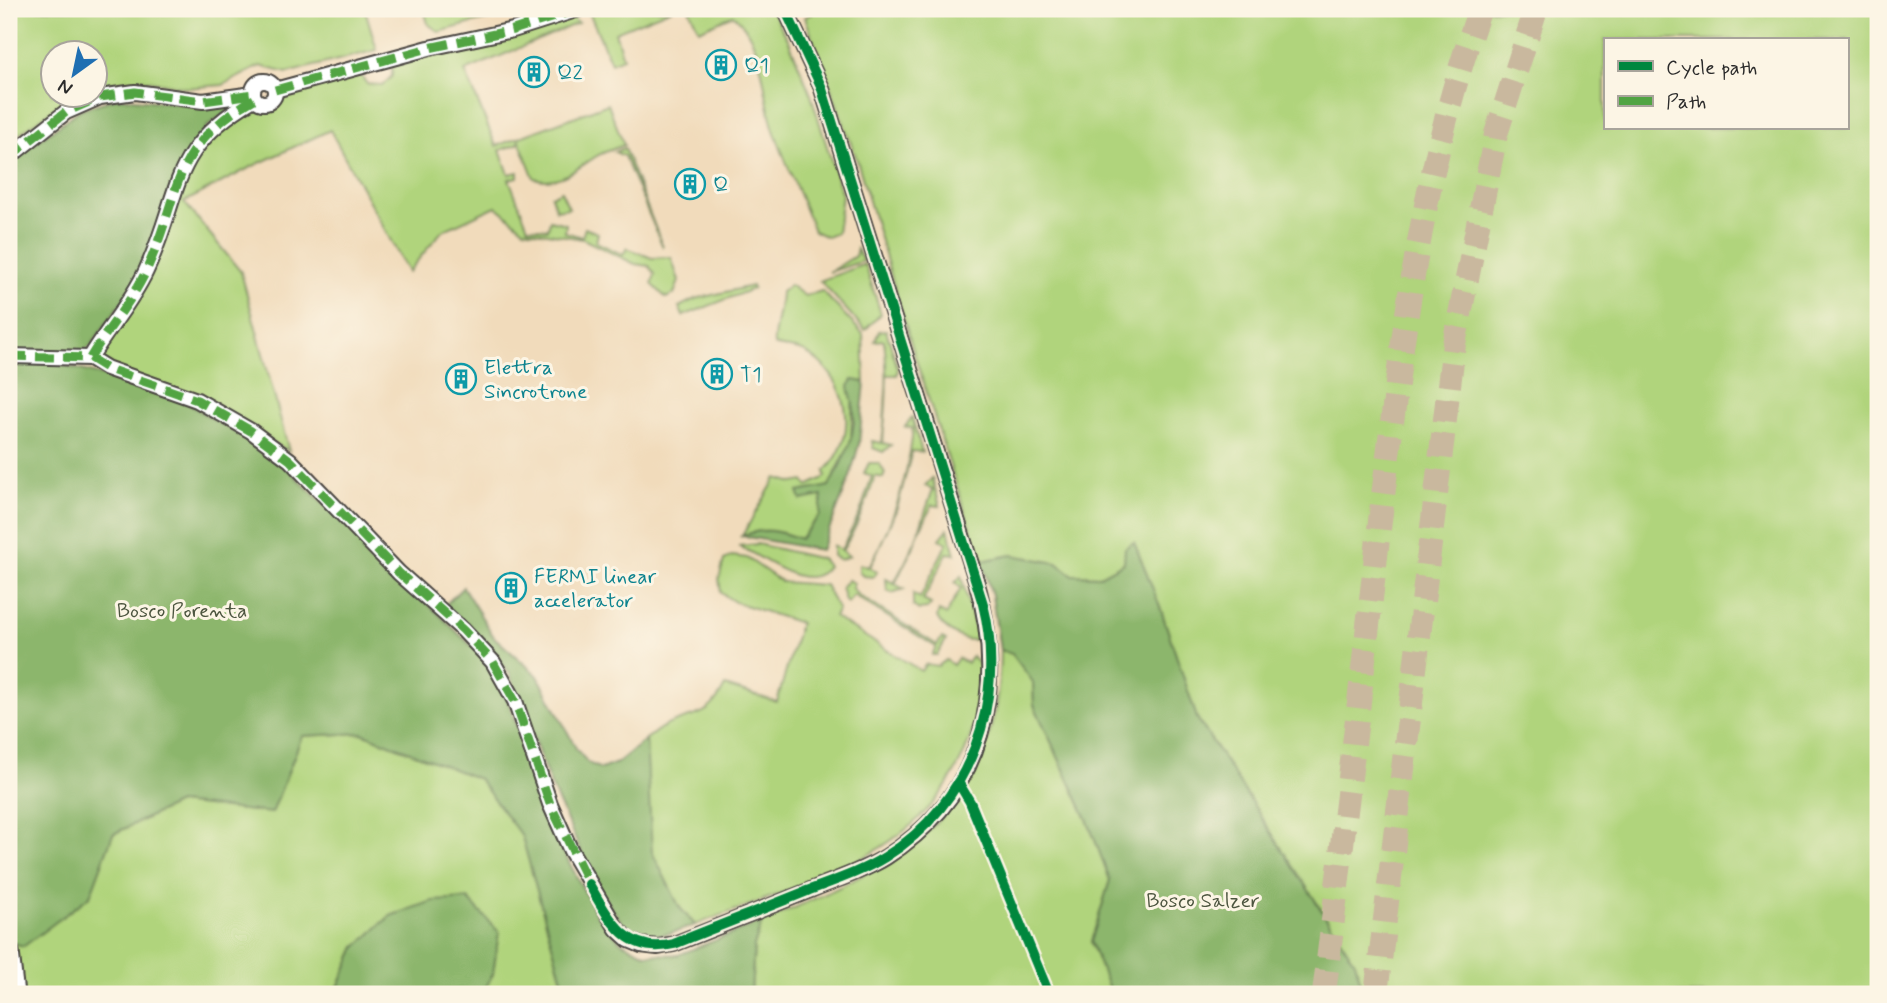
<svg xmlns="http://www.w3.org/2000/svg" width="1887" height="1003" viewBox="0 0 1887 1003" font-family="Mynerve,sans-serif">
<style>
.green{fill:#b0d47c;stroke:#6e8054;stroke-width:2;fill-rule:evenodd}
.forest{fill:#8cb66c;stroke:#5c704c;stroke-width:2}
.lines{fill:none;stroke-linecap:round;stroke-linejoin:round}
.highway-tunnel{stroke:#c9b89e;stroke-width:24;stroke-dasharray:24 12;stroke-linecap:butt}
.street-casing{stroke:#494541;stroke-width:18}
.secondary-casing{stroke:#494541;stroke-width:23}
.street{stroke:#fff;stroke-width:14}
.secondary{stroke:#fff;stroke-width:19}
.quiet{stroke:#51a443;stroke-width:9;stroke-dasharray:18 9;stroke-linecap:butt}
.cycleway-casing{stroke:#fcf5e5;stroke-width:15}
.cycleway{stroke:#00873e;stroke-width:10}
.labels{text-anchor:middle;stroke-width:6;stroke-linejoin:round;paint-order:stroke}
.culture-label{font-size:21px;fill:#0d838f;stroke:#fcf5e5;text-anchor:start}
.park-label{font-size:21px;fill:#4c553f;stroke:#fcf5e5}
</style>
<rect width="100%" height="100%" fill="#fcf5e5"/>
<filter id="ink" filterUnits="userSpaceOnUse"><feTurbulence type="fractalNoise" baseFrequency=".0143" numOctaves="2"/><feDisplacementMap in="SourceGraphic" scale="14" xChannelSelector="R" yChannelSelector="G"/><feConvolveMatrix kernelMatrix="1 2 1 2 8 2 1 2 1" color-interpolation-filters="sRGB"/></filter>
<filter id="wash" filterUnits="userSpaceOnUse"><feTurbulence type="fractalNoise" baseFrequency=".00686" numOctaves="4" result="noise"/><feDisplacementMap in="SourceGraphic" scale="28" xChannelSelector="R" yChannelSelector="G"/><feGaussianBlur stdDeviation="1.57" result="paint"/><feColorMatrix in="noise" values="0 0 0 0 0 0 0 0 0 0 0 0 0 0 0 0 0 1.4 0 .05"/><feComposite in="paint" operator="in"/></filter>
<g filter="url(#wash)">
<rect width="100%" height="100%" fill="#f1dbbb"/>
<g class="green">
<polygon points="9,9 365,9 377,50 287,73 260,66 223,85 186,88 146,80 95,84 94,52 52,52 52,94 74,95 9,141"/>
<polygon points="424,9 526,9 439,32 428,24"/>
<polygon points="596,9 672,9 615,32 623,58 611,63 589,12"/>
<path d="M689,9H771L789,41L811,95L842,195L837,233L827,237L814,231C801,198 786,164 774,130C762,93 766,41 733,15L699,30Z"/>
<path d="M810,9H1878V994H1364L1355,962L1197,718L1159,604L1124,563L1100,576L1073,575L1057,563L1012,555L981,561L915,357L857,160L805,17L812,14ZM1605,40H1847V128H1605Z"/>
<path d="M571,17L578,23L465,71L496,146L608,104L624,145C615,149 605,151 597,156C577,168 559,186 534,178L519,140L518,144L500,150L509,174L518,172V177L509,179L528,227L548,229L550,220L566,224L565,232L582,237L585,228L598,233L596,242L623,255L627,248L652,258L671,257L679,281L674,294L666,298L652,284L655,274L649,266L635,264L583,239L524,229L496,206L442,231L408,272L330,130L251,167L184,202L241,272L289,451L101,360L100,354L198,148L249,107L271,110L297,89L359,73L367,84L383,85L392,76V64Z"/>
<polygon points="624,148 663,247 624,156 615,152"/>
<polygon points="561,191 569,208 556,210 551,196"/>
<polygon points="857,249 863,261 829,272 855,256"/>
<polygon points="865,264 881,314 865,330 820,281"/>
<path d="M790,285L805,296L822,291L863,334L865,382L853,380L851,442L829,486L811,492L822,496L820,515L800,539C779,530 763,527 742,536L776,478L793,483L804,481L807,486L826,477L825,471C862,435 848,376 805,352C796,347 784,349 774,345C772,338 781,306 781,292Z"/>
<polygon points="752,286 753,289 683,316 679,307 695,299"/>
<path d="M886,330L898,369L897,375H887L883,443L891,445L883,452L873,448L872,441L882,443C887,408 888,372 884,340L875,341L879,331Z"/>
<path d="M912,417L922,452L912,451L897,509L870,567L877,572L873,577L863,576L859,572V564L868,567L873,559C895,518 909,472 913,428L905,427Z"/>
<path d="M869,463H879L885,473L883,478L875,476C867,502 857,528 842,551L849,556L840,560L833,556V545L841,550L860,513L872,476L864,473Z"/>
<polygon points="932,478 940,506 932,505 895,584 904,589 892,593 887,590 886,579 894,583 913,548 933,489 925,486"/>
<polygon points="948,529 955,554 947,553 923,600 931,604 927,609 919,610 913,606 913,594 920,598 947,543 940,539"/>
<path d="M757,544L822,559L828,566C808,597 760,554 738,546Z"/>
<path d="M732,556L747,558L782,582L825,585L838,609L834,617L921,671L926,664L938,666L946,660L953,665L958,658L967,663L972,656L984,671C967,848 836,871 695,925L680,908L651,852L646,739C652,735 658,729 665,726C695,711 707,722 725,686L777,702L800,623L735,602L721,593L719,579L724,560Z"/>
<path d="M961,576L978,639C966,644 942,629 937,617L939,611L946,615L961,588L955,583Z"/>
<polygon points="848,580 854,583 852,588 858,595 937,645 942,638 946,640 937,655 932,655 936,647 853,595 848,603 845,601 841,587"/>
<path d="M1000,650L1012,653L1033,682L1034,705L1087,819L1110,880L1091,942L1111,994H751L754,946L762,922C896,864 1000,819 1000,650Z"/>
<polygon points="362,733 479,779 522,836 566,994 482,994 493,974 356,947 335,994 22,994 19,965 12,943 24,946 90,896 113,834 178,803 272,813 302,736"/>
</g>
<g class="forest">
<path d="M117,98C159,100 197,108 239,103L207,127L140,276L90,347L81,354L9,352V162L81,109Z"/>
<polygon points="9,360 59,364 170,393 274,456 479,653 506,695 553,832 598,917 621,942 646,954 678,955 762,922 754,946 751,994 566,994 522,837 479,779 362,733 302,736 272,813 178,803 113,834 90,896 24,946 12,943 9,932"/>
<path d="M853,380L865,382L859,444L850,477L821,550L742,536C763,527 779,531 800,539L820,515L822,496L801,500L798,492L829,486C842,463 855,440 854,413C854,404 850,395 849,386Z"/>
<polygon points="1134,542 1159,604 1197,718 1355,962 1364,994 1111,994 1091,942 1110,880 1087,819 1034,705 1033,682 1012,654 1000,650 992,595 981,561 1012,555 1057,563 1073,575 1100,576 1124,563 1125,548"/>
<path d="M463,587L494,637L538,676L577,750L588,763L601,769L617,763L646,739L652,852L680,908L695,925C672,935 656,937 631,933L611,908L593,878L550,783L509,672L445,605Z"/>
<polygon points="468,899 499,932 493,974 482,994 335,994 356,947 390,916 433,901"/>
</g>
</g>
<g filter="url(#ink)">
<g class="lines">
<g class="highway-tunnel">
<path d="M1324,994C1343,837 1362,679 1380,521C1401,348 1420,174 1480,9"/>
<polyline points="1376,994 1454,344 1496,134 1536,9"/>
</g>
<g class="street-casing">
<g id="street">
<circle cx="264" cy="92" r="11"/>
<polyline points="275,90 429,48 513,30 579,9"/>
<polyline points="9,157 66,112 100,97 135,92 203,101 253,94"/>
<path d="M9,356L90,358L106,368L197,400L251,431L290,460L399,573L463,630L493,662L515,701L550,804L571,851L617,929L629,940L641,945L658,947L674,944C719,926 763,909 808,891C834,880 862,872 886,857C986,793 1007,687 976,580L821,86L785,9"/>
<path d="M90,358C108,328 131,303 146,271C183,191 167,150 254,99"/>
</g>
</g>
<g class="secondary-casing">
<polyline id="secondary" points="9,952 14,994"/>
</g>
<use href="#street" class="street"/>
<use href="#secondary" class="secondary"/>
<g class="quiet">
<polyline points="275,90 429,48 513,30 579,9"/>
<polyline points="9,157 66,112 100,97 135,92 203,101 253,94"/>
<polyline points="9,356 90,358 106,368 197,400 251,431 290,460 399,573 463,630 493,662 515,701 550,804 589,884"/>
<path d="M90,358C108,328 131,303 146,271C183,191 167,150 254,99"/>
</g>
<g class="cycleway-casing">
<g id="cycleway">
<polyline points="958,782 970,802 1049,994"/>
<path d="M589,884C609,919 627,956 674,944C718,926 763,909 807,891C833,881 861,872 885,857C971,804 1007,700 983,604L821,86L785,9"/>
</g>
</g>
<use href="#cycleway" class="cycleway"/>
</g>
</g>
<defs>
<g id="building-ring" transform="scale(1.575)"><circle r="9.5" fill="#fcf5e5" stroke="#0f9aa8" stroke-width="1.5"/><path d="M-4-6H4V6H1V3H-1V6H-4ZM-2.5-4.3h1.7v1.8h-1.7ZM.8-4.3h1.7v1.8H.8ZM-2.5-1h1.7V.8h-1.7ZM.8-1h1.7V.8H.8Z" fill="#0f9aa8"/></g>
</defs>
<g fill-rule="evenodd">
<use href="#building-ring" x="721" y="65"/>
<use href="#building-ring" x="534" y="72"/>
<use href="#building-ring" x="690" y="184"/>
<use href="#building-ring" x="717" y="374"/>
<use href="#building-ring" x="461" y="379"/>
<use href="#building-ring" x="511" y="588"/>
</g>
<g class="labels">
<g class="culture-label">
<text x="744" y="72">Q1</text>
<text x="557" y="79">Q2</text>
<text x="713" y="191">Q</text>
<text x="484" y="374">Elettra<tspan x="484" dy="24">Sincrotrone</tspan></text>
<text x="740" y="381">T1</text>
<text x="534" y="583">FERMI linear<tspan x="534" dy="24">accelerator</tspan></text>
</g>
<g class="park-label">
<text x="182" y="617">Bosco Porenta</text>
<text x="1203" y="907">Bosco Salzer</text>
</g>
</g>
<rect width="1887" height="1003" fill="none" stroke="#fcf5e5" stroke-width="35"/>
<rect x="1604" y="38" width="245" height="91" fill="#fcf5e5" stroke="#a8a49b" stroke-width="2"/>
<rect x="1618" y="61" width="35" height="10" fill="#00873e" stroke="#a8a49b" stroke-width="2"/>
<text x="1666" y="74" font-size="21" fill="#2b2b2b">Cycle path</text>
<rect x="1618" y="96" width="35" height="10" fill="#51a443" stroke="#a8a49b" stroke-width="2"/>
<text x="1666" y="108" font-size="21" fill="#2b2b2b">Path</text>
<g transform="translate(74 74) rotate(213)"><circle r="33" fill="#fcf5e5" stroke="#a8a49b" stroke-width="2"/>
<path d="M0-5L12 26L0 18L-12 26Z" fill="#1f6fb2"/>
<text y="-10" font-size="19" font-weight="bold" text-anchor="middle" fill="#2b2b2b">N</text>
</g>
</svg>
